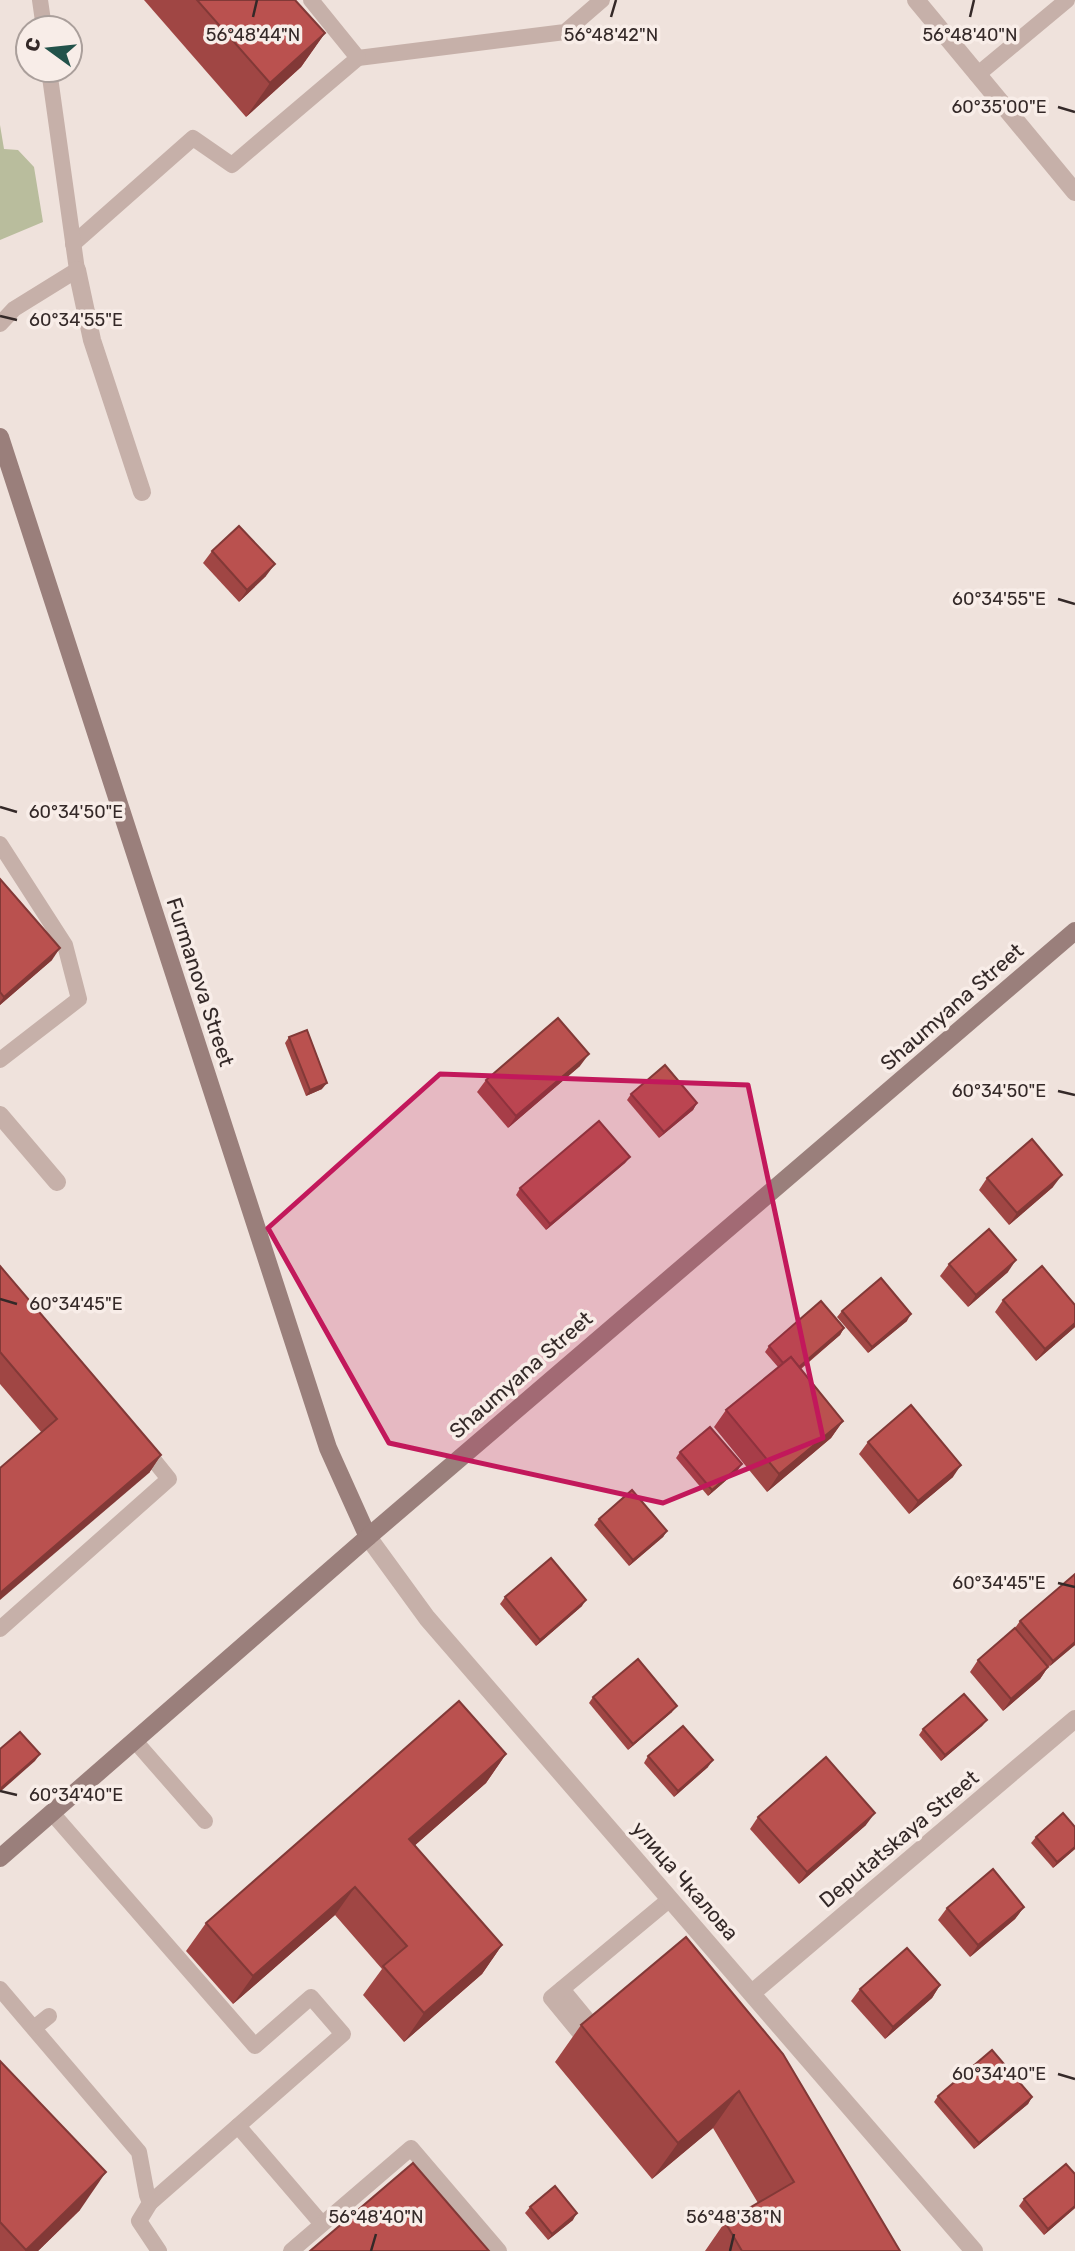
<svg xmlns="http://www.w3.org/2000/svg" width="1075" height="2251" viewBox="0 0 1075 2251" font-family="Rubik,sans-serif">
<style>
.green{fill:#b9bd9d}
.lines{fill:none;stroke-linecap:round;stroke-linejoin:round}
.lane{stroke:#c6b0a9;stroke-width:16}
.street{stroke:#c6b0a9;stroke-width:18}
.secondary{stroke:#9a7f7b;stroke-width:18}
.wall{fill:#a04644}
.shaded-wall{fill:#823937}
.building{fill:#ba514f;stroke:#823937;stroke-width:2}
.marked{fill:#c2185b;fill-opacity:0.2;stroke:#c2185b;stroke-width:5;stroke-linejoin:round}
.ticks{fill:none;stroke:#342928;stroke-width:2.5}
.labels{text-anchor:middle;stroke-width:7;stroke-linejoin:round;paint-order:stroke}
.street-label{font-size:21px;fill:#342928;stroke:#f8ede8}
.ticks-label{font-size:18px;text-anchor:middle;fill:#342928;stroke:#f8ede8;stroke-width:7;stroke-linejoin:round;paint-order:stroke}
</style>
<rect width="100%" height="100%" fill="#efe2dc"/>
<polygon class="green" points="0,125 4,149 18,150 34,167 43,222 0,240"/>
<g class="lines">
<g class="lane">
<polyline points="40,0 44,28"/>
<polyline points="358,58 565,32 602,0"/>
<polyline points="977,75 1067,0"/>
<polyline points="73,244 193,138 232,165 358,58 311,0"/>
<polyline points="0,324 14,309 77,270 49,70"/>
<polyline points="0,844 65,945 79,999 0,1060"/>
<polyline points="0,1629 169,1479 144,1448"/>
<polyline points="135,1741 205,1821"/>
<polyline points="52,1813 255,2046 311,1997 343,2034 150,2203"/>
<polyline points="0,1989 139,2152 147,2195 150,2203 139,2221 159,2251"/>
<polyline points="562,1989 595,2029"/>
<polyline points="34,2028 49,2016"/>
<polyline points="584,2038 551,1998 670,1899"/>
<polyline points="238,2126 322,2224"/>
<polyline points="291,2251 411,2148 499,2251"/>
</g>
<g class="street">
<polyline points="916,0 1075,192"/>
<polyline points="77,270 92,340 142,492"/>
<polyline points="0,1115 57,1182"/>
<polyline points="368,1537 427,1618 974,2251"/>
<polyline points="752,1993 1075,1719"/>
</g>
<g class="secondary">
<polyline points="0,437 328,1448 368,1537"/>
<polyline points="0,1858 368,1537 1075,931"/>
</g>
</g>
<g class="wall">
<polygon points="144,0 295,0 325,33 301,67 246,117"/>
<polygon points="212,551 266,576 239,602 203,563"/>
<polygon points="0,879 52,960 0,1005"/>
<polygon points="289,1037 322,1089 306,1096 285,1043"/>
<polygon points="580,1066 508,1128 477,1092 486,1080"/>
<polygon points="631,1094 697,1103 693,1110 659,1138 627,1100"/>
<polygon points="630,1157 625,1163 546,1230 516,1195 520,1188"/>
<polygon points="987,1178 1053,1187 1009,1225 979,1190"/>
<polygon points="949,1264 1008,1272 968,1307 940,1276"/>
<polygon points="0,1266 161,1455 149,1473 42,1433 0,1384"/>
<polygon points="1003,1300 1075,1305 1075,1327 1036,1361 995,1312"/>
<polygon points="842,1311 907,1321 868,1353 837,1317"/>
<polygon points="844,1328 840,1335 801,1369 843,1421 831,1438 767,1492 714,1427 726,1410 778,1367 765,1352 769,1346"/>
<polygon points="868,1442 953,1477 909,1514 859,1454"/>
<polygon points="680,1452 738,1470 708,1496 676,1458"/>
<polygon points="599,1519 667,1531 663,1537 629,1566 594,1525"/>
<polygon points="1075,1574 1075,1645 1048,1667 1040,1679 1003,1711 970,1672 978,1660 1043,1660 1015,1628 1020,1621"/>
<polygon points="505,1597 582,1606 536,1646 500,1604"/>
<polygon points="593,1697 672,1712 628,1750 589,1703"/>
<polygon points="987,1720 982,1726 941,1761 919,1735 923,1729"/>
<polygon points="506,1754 486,1783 414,1846 502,1945 482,1974 404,2042 363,1995 382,1969 335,1915 233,2004 186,1951 206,1923"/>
<polygon points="648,1756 708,1767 674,1797 644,1763"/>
<polygon points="758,1817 866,1825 799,1884 750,1829"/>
<polygon points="1036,1837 1075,1849 1053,1868 1031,1843"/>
<polygon points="1024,1907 1015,1919 970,1957 938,1920 947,1908"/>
<polygon points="686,1937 900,2251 705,2251 725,2222 758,2203 713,2128 652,2179 555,2062 581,2025"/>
<polygon points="940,1985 932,1998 885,2039 851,2001 860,1989"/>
<polygon points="0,2061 80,2210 38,2251 0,2251"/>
<polygon points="938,2096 1032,2097 1028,2104 974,2149 934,2102"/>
<polygon points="1075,2174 1075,2208 1044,2235 1019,2206 1024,2199"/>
<polygon points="530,2207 573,2220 548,2240 525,2213"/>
</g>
<g class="shaded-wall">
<polygon points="325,33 301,67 246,117 270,83"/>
<polygon points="275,564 266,576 239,602 247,590"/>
<polygon points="60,948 52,960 0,1005 0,1002 4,997"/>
<polygon points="589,1054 580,1066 508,1128 516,1116"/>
<polygon points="327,1083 322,1089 306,1096 310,1090"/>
<polygon points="697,1103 693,1110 659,1138 664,1132"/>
<polygon points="630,1157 625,1163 546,1230 550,1224"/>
<polygon points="1062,1175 1053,1187 1009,1225 1017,1213"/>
<polygon points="1016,1260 1008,1272 968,1307 976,1295"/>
<polygon points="911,1314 907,1321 868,1353 872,1347"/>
<polygon points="1075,1323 1075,1327 1036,1361 1045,1349"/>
<polygon points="844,1328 840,1335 788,1379 792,1373"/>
<polygon points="843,1421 831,1438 767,1492 779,1474"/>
<polygon points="161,1455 149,1473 0,1600 0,1593"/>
<polygon points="742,1464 738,1470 708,1496 712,1490"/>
<polygon points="961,1465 953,1477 909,1514 918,1501"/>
<polygon points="667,1531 663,1537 629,1566 633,1560"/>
<polygon points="586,1600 582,1606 536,1646 540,1640"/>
<polygon points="1075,1642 1075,1645 1049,1667 1053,1661"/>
<polygon points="1048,1667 1040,1679 1003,1711 1011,1699"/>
<polygon points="677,1706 672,1712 628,1750 633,1744"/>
<polygon points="987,1720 982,1726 941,1761 945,1755"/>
<polygon points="40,1754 35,1761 0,1792 0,1789"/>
<polygon points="506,1754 486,1783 389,1868 409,1839"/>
<polygon points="713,1760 708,1767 674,1797 678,1791"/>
<polygon points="875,1813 866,1825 799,1884 807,1872"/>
<polygon points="1075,1847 1075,1849 1053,1868 1057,1862"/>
<polygon points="355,1887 335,1915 233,2004 253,1976"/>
<polygon points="1024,1907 1015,1919 970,1957 978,1945"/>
<polygon points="502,1945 482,1974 404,2042 424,2013"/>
<polygon points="940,1985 932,1998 885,2039 893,2027"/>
<polygon points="739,2091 713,2128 652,2179 678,2143"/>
<polygon points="1032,2097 1028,2104 974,2149 979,2143"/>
<polygon points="106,2172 80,2210 38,2251 25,2251"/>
<polygon points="1075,2206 1075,2208 1044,2235 1048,2229"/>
<polygon points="577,2213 573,2220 548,2240 552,2234"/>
</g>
<g class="building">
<polygon points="197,0 295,0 325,33 270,83"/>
<polygon points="239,526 275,564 247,590 212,551"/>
<polygon points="0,879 60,948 4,997 0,992"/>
<polygon points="558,1018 589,1054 516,1116 486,1080"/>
<polygon points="307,1030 327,1083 310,1090 289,1037"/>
<polygon points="665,1065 697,1103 664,1132 631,1094"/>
<polygon points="599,1121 630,1157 550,1224 520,1188"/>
<polygon points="1032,1139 1062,1175 1017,1213 987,1178"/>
<polygon points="989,1229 1016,1260 976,1295 949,1264"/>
<polygon points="0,1266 161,1455 0,1593 0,1468 57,1419 0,1352"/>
<polygon points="1042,1266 1075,1305 1075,1323 1045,1349 1003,1300"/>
<polygon points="881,1278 911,1314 872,1347 842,1311"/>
<polygon points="821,1301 844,1328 799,1367 791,1357 783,1363 769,1346"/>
<polygon points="791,1357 843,1421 779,1474 726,1410"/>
<polygon points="911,1405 961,1465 918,1501 868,1442"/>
<polygon points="710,1427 742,1464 712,1490 680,1452"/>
<polygon points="632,1490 667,1531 633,1560 599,1519"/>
<polygon points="551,1558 586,1600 540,1640 505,1597"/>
<polygon points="1075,1574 1075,1642 1053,1661 1020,1621"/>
<polygon points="1015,1628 1048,1667 1011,1699 978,1660"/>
<polygon points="638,1659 677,1706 633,1744 593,1697"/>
<polygon points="964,1694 987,1720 945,1755 923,1729"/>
<polygon points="459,1701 506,1754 409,1839 502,1945 424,2013 383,1966 407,1946 355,1887 253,1976 206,1923"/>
<polygon points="683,1726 713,1760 678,1791 648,1756"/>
<polygon points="20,1732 40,1754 0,1789 0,1749"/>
<polygon points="826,1757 875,1813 807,1872 758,1817"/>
<polygon points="1063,1813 1075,1827 1075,1847 1057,1862 1036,1837"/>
<polygon points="993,1869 1024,1907 978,1945 947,1908"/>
<polygon points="686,1937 783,2054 900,2251 742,2251 725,2222 794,2182 739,2091 678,2143 581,2025"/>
<polygon points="907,1948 940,1985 893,2027 860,1989"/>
<polygon points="992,2050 1032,2097 979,2143 938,2096"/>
<polygon points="0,2061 106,2172 26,2250 0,2222"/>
<polygon points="413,2163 489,2251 310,2251"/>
<polygon points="1066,2164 1075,2174 1075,2206 1048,2229 1024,2199"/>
<polygon points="555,2186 577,2213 552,2234 530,2207"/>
</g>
<path class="marked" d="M440,1074L748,1085L823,1438L663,1503L389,1443L268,1228Z"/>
<path class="ticks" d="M253,17L257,0M611,17L616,0M970,17L974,0M1058,107L1075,112M0,316L17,320M1058,599L1075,604M0,807L17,812M1058,1091L1075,1095M0,1299L17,1304M1058,1583L1075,1587M0,1791L17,1795M1058,2074L1075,2079M371,2251L376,2234M730,2251L734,2234"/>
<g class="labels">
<g class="street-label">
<text transform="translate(200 982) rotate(72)" y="7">Furmanova Street</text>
<text transform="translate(952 1007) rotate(-41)" y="7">Shaumyana Street</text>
<text transform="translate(521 1375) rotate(-41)" y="7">Shaumyana Street</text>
<text transform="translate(899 1839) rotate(-40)" y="7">Deputatskaya Street</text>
<text transform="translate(685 1881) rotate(49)" y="7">улица Чкалова</text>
</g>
</g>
<g class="ticks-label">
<text x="253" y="41">56°48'44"N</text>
<text x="611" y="41">56°48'42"N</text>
<text x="970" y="41">56°48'40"N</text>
<text x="999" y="113">60°35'00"E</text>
<text x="76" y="326">60°34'55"E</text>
<text x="999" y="605">60°34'55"E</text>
<text x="76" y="818">60°34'50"E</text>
<text x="999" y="1097">60°34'50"E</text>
<text x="76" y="1310">60°34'45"E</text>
<text x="999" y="1589">60°34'45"E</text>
<text x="76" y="1801">60°34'40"E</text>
<text x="999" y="2080">60°34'40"E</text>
<text x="376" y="2223">56°48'40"N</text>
<text x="734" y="2223">56°48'38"N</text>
</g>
<g transform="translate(49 49) rotate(285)"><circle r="33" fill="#f8ede8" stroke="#aa9f9b" stroke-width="2"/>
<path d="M0-5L12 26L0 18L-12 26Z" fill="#22524a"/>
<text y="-10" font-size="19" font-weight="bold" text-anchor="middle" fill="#342928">С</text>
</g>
</svg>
